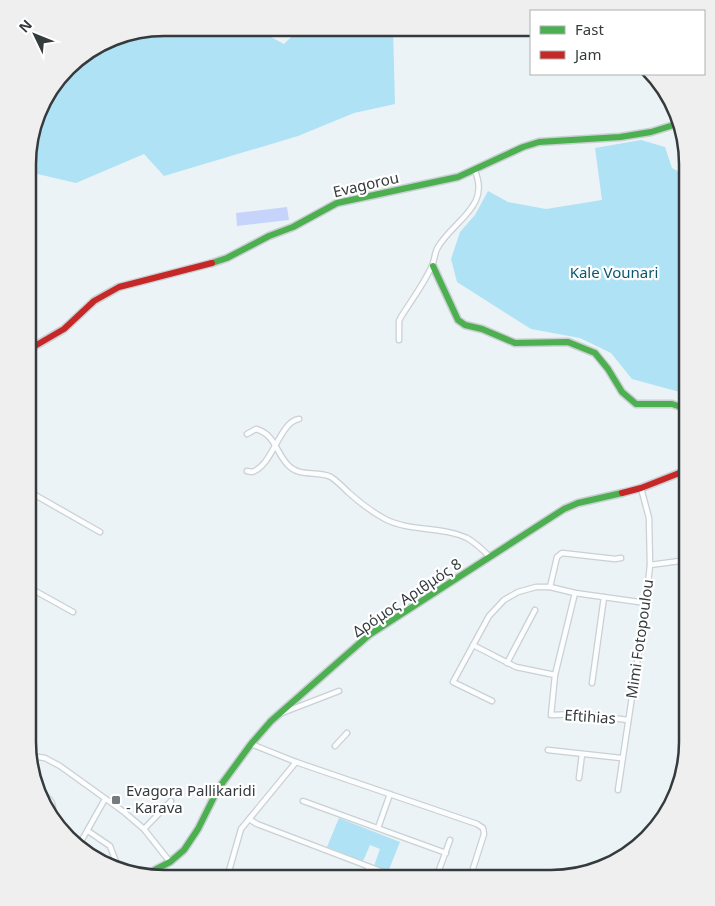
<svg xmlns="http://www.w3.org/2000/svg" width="715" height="906" viewBox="0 0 715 906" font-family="'Noto Sans',sans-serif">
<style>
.green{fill:#afe2f5}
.water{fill:#c6d4fb}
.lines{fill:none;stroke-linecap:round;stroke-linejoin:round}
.street-casing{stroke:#cad0d3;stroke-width:7}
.fast-casing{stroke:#cad0d3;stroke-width:9}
.jam-casing{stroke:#cad0d3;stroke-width:9}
.street{stroke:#fcfdfe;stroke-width:4.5}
.fast{stroke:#4caf50;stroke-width:6}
.jam{stroke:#c62828;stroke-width:6}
.poi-dot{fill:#757b7e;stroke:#fff;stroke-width:2}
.labels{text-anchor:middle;stroke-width:4.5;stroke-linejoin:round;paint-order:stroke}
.street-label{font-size:15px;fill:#353b3d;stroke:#fff}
.park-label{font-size:15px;fill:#0a576e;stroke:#fff}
.poi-label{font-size:15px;fill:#353b3d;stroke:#fff;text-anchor:start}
.rim{fill:none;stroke:#353b3d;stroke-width:2.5}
</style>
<rect width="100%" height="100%" fill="#ebf3f6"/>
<g class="green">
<polygon points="165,28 254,28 284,44 297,31 317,37 323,28 393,28 395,104 354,113 298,136 164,176 144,154 76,183 29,172 29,147 46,96 74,61 120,35"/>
<polygon points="641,140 665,147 672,168 687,176 687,394 632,379 611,353 580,338 531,329 457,282 451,259 460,232 475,215 488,191 508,202 546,209 602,200 595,148"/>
<polygon points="339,818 400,842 388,872 374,866 380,849 370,845 363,861 327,847"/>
</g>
<polygon class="water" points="287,207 289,220 237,226 236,213"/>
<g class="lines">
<g class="street-casing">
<g id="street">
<path d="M399,340V321L401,317C411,301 423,285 431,268C435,261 434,253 438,247C454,220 492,206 474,169"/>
<path d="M247,434L256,429C275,434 276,453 288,465C300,478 317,470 331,477C337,481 343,487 348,492C359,502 372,512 385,519C410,532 441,526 467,538C476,543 483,550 490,557"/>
<path d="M247,471L252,472C273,466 279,422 299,419"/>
<polyline points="28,491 100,532"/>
<polyline points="650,565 687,560"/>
<polyline points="28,587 73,612"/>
<polyline points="550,587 557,557 562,553 615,559 621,558"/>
<polyline points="575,593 555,675 551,715 582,714 628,720"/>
<polyline points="473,645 516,667 555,675"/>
<polyline points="507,663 535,610"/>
<polyline points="592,683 604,597"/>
<polyline points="492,701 453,682 489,616 504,600 518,592 536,587 550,587 575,593 646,603"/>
<polyline points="282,713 339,691"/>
<polyline points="251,744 296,762 477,824 483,828 484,834 470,878"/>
<polyline points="335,746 347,733"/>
<polyline points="548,750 621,758"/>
<polyline points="31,756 45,758 60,766 124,812 144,829 170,862"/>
<polyline points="579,778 582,754"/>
<polyline points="618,790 646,603 650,565 649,518 641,488"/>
<path d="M41,792C51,800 55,803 52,816"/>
<polyline points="303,801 446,853"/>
<polyline points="249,819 257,824 399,878"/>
<polyline points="378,828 390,794"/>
<polyline points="144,829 171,801"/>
<polyline points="88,831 110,846 116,862"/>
<polyline points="79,845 105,799"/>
<polyline points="439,870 450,840"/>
<polyline points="229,874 238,878"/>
<polyline points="227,878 241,829 296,762"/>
<polyline points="364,878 369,867"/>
</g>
</g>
<g class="fast-casing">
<g id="fast">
<polyline points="212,263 227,258 269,236 293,227 337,203 458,177 523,147 539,142 620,137 651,132 677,124"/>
<polyline points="433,266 458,320 465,325 482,329 515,343 568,342 595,353 608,369 622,392 636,404 672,404 687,409"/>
<polyline points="145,875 170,862 184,850 198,829 218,789 251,744 271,721 369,635 564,509 578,503 622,493"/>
</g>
</g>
<g class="jam-casing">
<g id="jam">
<polyline points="28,350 64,329 94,301 119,287 212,263"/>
<polyline points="622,493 641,488 687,470"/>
</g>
</g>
<use href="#street" class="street"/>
<use href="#fast" class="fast"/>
<use href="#jam" class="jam"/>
</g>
<rect class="poi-dot" x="111" y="795" width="10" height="10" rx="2.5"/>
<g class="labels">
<g class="street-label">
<text transform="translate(366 185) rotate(-13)" y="5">Evagorou</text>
<text transform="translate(407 598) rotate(-34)" y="5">Δρόμος Αριθμός 8</text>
<text transform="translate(640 639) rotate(-82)" y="5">Mimi Fotopoulou</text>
<text transform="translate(590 717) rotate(4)" y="5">Eftihias</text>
</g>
<g class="park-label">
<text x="614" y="278">Kale Vounari</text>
</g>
<g class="poi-label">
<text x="126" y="796">Evagora Pallikaridi<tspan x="126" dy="17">- Karava</tspan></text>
</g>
</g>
<path d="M0 0H715V906H0ZM164 36H551A128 128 0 0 1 679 164V742A128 128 0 0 1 551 870H164A128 128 0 0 1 36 742V164A128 128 0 0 1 164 36Z" fill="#efefef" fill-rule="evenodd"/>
<path class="rim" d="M164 36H551A128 128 0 0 1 679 164V742A128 128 0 0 1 551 870H164A128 128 0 0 1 36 742V164A128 128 0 0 1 164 36Z"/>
<rect x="530" y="10" width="175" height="65" fill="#ffffff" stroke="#aeb1b1"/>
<rect x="540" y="26" width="25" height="8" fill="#4caf50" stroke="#aeb1b1"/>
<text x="575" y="35" font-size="15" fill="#353b3d">Fast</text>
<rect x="540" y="51" width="25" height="8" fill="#c62828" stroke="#aeb1b1"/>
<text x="575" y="60" font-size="15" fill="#353b3d">Jam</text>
<g transform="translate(35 35) rotate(313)" stroke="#ffffff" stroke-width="4" paint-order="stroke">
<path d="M0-4L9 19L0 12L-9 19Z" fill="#353b3d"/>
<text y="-8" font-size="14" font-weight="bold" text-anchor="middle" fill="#353b3d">N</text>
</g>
</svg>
